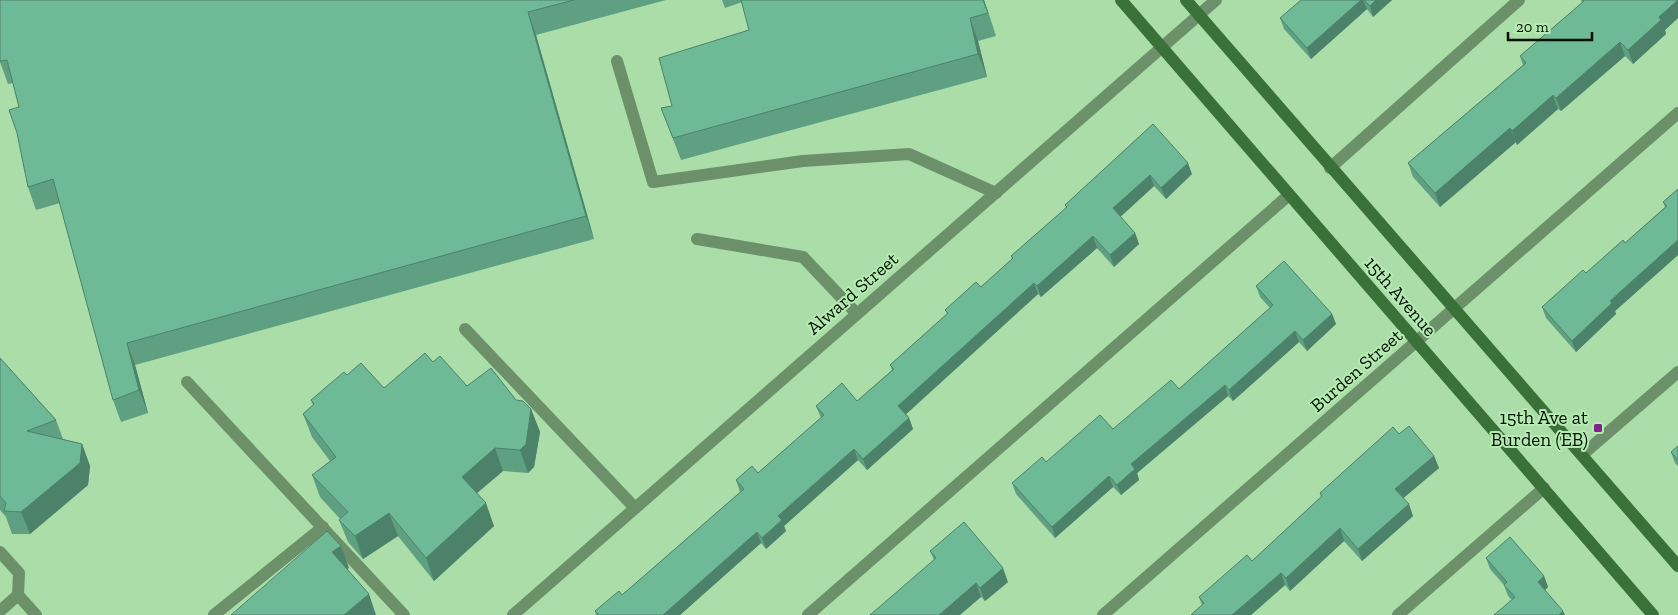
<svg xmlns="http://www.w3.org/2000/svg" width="1678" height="615" viewBox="0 0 1678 615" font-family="'Zilla Slab',serif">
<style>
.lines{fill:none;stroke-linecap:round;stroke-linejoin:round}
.lane{stroke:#6c906a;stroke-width:12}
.street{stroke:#6c906a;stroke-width:12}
.secondary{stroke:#3a7138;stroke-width:12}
.wall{fill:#5fa082}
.shaded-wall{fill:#4d826a}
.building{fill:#6eba97;stroke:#4d826a}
.poi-dot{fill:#82228d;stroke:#b7ebb4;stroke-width:2}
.labels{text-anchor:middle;stroke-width:4;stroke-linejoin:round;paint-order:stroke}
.street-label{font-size:19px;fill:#011001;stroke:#b7ebb4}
.poi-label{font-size:19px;fill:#011001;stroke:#b7ebb4;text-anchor:end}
</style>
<rect width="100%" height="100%" fill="#aadda7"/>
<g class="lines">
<g class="lane">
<polyline points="617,61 653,182 803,161 909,154 996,193"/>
<polyline points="1330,168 1519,0"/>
<polyline points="697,239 803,257 857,314"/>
<polyline points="465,329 635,508"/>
<polyline points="187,382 404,615"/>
<polyline points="1582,455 1678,372"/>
<polyline points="0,552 19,573 18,595"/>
<polyline points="0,611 18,595 36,615"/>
<polyline points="214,615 323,527"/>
<polyline points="808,615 1289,195"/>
<polyline points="1398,615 1544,488"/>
</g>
<g class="street">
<polyline points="513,615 1216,0"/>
<polyline points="1103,615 1678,113"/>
</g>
<g class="secondary">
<polyline points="1121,0 1653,615"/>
<polyline points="1186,0 1678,566"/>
</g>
</g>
<g class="wall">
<polygon points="0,0 666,0 536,35 594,239 135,365 148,413 121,422 113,400 60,203 36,210 28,187 19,107 13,83 8,84 0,62"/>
<polygon points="722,0 984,0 996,36 978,41 987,77 681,160 661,108 672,106 749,30 742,2 725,8"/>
<polygon points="1301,0 1392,0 1373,17 1367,9 1311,59 1284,29 1280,18"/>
<polygon points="1581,0 1678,0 1678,18 1665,30 1666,34 1633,64 1625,56 1561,111 1558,109 1517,145 1516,142 1440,207 1413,177 1408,163 1523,65 1520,56 1582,3"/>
<polygon points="1153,124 1192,174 1166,199 1154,186 1120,217 1135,233 1139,244 1114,267 1097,248 1041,297 1038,294 906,414 909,418 913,429 867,470 858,460 784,526 786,531 766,549 761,543 680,615 596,615 595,611 622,595 740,492 736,480 758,473 821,418 816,406 857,401 892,370 890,365 947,314 945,310 981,287 1012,259 1011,256 1066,208 1065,205"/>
<polygon points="1678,189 1678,255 1615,311 1616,314 1576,352 1546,318 1542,307 1625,243 1665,207 1663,202"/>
<polygon points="1256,286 1332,314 1336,324 1307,351 1299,342 1233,401 1228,396 1137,473 1139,480 1121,495 1113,487 1055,538 1016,494 1012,483 1046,462 1113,429 1179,389 1270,308 1260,297"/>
<polygon points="0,358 56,420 63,439 82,444 90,466 88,485 30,534 12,534 6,517 0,510"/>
<polygon points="433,362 467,386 516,400 531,409 540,432 534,467 528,473 503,471 477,493 494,526 434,581 398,536 363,559 348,542 339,520 340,519 320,497 312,475 330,461 312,437 303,414 313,405 311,400 347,375 384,388"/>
<polygon points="1399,434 1434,456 1439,468 1403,498 1413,516 1362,561 1344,541 1290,591 1285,585 1251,615 1191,615 1202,605 1199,597 1252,561 1321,497 1320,493"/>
<polygon points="1678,446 1678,466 1675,463 1671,452"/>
<polygon points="930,551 1008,582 985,601 981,597 934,560"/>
<polygon points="1486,558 1544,576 1548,587 1545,590 1512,600 1508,596 1504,585 1490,569"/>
</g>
<g class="shaded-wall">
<polygon points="983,0 984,0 996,36 988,13"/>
<polygon points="1361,0 1363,0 1367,9 1311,59 1307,48"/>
<polygon points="1376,0 1392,0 1373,17 1370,6"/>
<polygon points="1678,0 1678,18 1665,30 1666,34 1633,64 1628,50 1659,17"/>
<polygon points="528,12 536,35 594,239 586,216"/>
<polygon points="970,18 978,41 987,77 978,54"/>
<polygon points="1620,42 1625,56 1561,111 1556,98"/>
<polygon points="1553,95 1558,109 1517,145 1512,131"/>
<polygon points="1510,128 1516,142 1440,207 1435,193"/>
<polygon points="1188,163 1192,174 1166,199 1161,188"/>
<polygon points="1150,175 1154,186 1117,220 1113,208"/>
<polygon points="1135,233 1139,244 1114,267 1110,255"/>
<polygon points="1093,236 1097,248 1041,297 1037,286"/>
<polygon points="1678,240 1678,255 1615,311 1616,314 1576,352 1572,341 1610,301"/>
<polygon points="1034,283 1038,294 903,417 898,406"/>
<polygon points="1332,314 1336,324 1307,351 1303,340"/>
<polygon points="1295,331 1299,342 1233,401 1229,390"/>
<polygon points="127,343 135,365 148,413 139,390"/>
<polygon points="1225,385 1228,396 1137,473 1139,480 1121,495 1117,485 1131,464"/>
<polygon points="531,409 540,432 534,467 528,473 520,450"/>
<polygon points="909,418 913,429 867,470 863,459"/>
<polygon points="82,444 90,466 88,485 30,534 21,512"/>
<polygon points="495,448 503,471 470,499 462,477"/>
<polygon points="854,449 858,460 784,526 786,531 766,549 762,538 778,516"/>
<polygon points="1434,456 1439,468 1400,501 1395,489"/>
<polygon points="1109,476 1113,487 1055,538 1052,527"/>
<polygon points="486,503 494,526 434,581 426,558"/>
<polygon points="1409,504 1413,516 1362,561 1358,549"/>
<polygon points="389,513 398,536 363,559 355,536"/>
<polygon points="1340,528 1344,541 1290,591 1286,578"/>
<polygon points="757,532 761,543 680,615 663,615"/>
<polygon points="341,546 349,568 340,575 332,552"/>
<polygon points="1003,568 1008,582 985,601 980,588"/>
<polygon points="1281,573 1285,585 1251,615 1232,615"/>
<polygon points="1544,576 1548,587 1542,593 1538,582"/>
<polygon points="976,583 981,597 960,615 939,615"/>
<polygon points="369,594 376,615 344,615"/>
<polygon points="1563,611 1565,615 1559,615"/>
</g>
<g class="building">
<polygon points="0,0 574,0 528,12 586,216 127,343 139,390 113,400 53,179 28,187 17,133 9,110 19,107 7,60 0,61"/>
<polygon points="741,0 983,0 988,13 970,18 978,54 673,138 661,108 672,106 659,58 749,30"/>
<polygon points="1301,0 1361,0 1307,48 1280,18"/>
<polygon points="1364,0 1376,0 1370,6"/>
<polygon points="1583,0 1678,0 1659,17 1661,20 1628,50 1620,42 1556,98 1553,95 1512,131 1510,128 1435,193 1408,163 1526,63 1520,56 1584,1"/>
<polygon points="1153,124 1188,163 1161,188 1150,175 1113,208 1135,233 1110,255 1093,236 1037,286 1034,283 898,406 909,418 863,459 854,449 778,516 782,520 762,538 757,532 663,615 597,615 598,614 595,611 619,591 622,595 744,489 736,480 752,466 758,473 824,415 816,406 842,383 857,401 894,369 890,365 948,313 945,310 976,282 981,287 1013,258 1011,256 1067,207 1065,205"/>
<polygon points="1678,189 1678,240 1610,301 1612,303 1572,341 1542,307 1583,270 1586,273 1623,240 1625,243 1667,206 1663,202"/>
<polygon points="1284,261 1332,314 1303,340 1295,331 1229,390 1225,385 1131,464 1135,469 1117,485 1109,476 1052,527 1012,483 1042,457 1046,462 1100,415 1113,429 1171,380 1179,389 1273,305 1256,286"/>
<polygon points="425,353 433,362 440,356 467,386 491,368 516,400 523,401 531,409 526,444 520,450 495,448 462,477 486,503 426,558 389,513 355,536 339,520 348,512 312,475 336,457 303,414 314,404 311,400 344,372 347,375 361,363 384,388"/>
<polygon points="0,358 56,420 27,431 82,444 80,463 21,512 4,511 6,503 0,496"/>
<polygon points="1409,426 1434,456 1395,489 1409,504 1358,549 1340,528 1286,578 1281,573 1232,615 1191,615 1204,603 1199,597 1247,555 1252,561 1322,496 1320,493 1393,427 1399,434"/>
<polygon points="1678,446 1678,460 1671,452"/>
<polygon points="964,522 1003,568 980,588 976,583 939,615 870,615 936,558 930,551"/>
<polygon points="327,531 341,546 332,552 369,594 344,615 231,615"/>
<polygon points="1510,537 1544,576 1538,582 1563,611 1559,615 1494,615 1515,597 1504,585 1507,582 1486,558"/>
</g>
<rect class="poi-dot" x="1593" y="423" width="10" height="10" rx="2.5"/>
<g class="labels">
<g class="street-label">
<text transform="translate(852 293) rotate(-41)" y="7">Alward Street</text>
<text transform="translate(1401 296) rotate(49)" y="7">15th Avenue</text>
<text transform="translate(1356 370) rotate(-41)" y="7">Burden Street</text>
</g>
<g class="poi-label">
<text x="1588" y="424">15th Ave at<tspan x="1588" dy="22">Burden (EB)</tspan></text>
</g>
</g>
<path d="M1508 32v8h84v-8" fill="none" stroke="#011001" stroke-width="2.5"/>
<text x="1516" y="32" font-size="15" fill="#011001" stroke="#b7ebb4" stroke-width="4" paint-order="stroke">20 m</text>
</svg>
